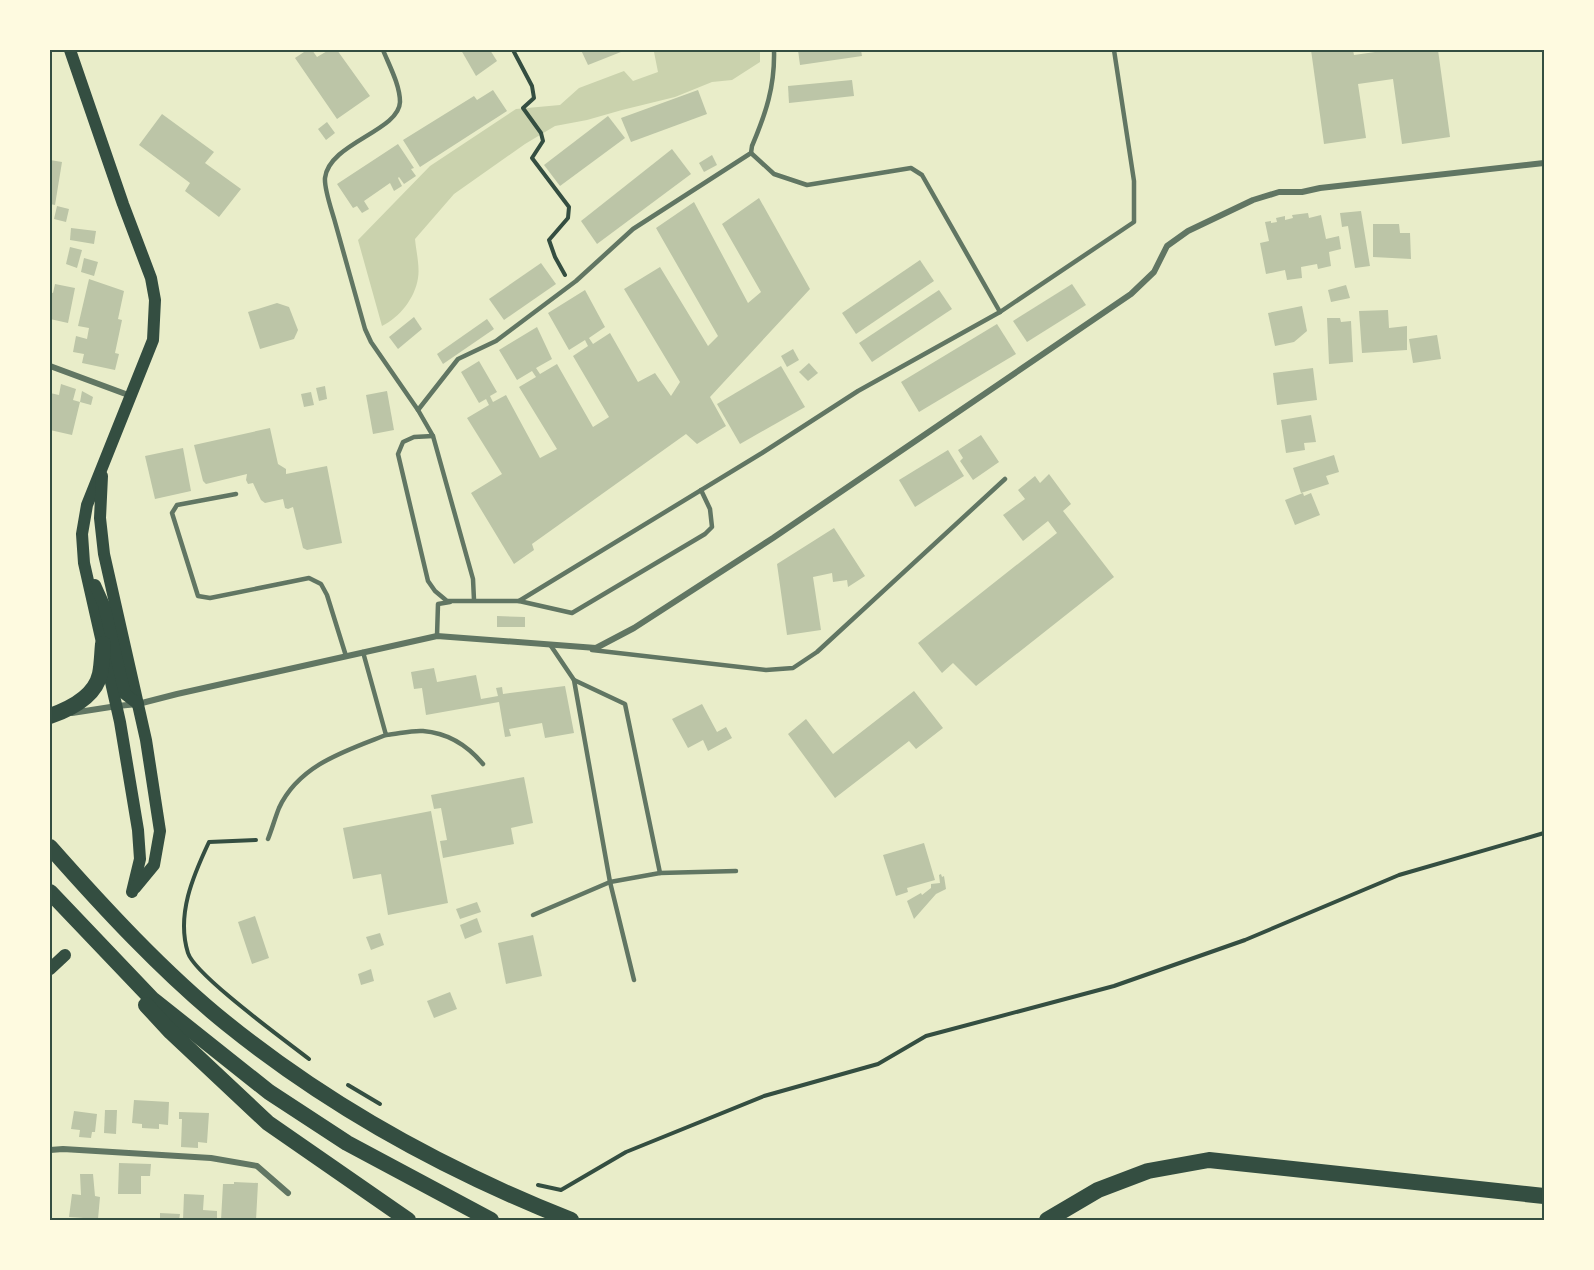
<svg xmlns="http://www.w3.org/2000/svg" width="1594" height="1270" viewBox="0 0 1594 1270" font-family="Poppins,sans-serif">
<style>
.green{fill:#cad2ad}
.building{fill:#bcc5a7}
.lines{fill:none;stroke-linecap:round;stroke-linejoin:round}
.path{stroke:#344e41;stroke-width:4}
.service{stroke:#617663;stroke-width:4.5}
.minor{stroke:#617663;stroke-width:6}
.secondary{stroke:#344e41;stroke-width:12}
.trunk{stroke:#344e41;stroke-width:16}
.neatline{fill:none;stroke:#344e41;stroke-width:2}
</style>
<rect width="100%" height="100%" fill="#e9edc9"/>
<path class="green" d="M662,50H760V62L732,80L712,82L675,97L622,110L587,120L555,126L525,144L454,194L415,239C416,251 420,266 418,278C415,298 400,317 382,326L358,240L430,166L516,109L560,105L579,88L624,71L633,81L658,72L654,52Z"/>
<g class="building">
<polygon points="307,50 312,50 317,57 329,50 337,50 370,96 337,119 295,58"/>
<polygon points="461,50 490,50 497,61 476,76"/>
<polygon points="581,50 626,50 588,65"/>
<polygon points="798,50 861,50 862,56 800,65"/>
<polygon points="1311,50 1353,50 1354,55 1389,50 1438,50 1450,137 1402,144 1393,79 1358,84 1366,138 1324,144"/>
<polygon points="852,80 854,96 789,103 788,86"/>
<polygon points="493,90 507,111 420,167 403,140 474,96 477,100"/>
<polygon points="698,90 707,114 631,142 621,118"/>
<polygon points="162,114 214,152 205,163 241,189 219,217 185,191 190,183 139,145"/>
<polygon points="608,116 625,138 560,186 544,165"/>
<polygon points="327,122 335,133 326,140 318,129"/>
<polygon points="398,144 414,168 411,169 416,176 404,184 399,177 398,178 402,186 394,191 390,183 364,201 369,209 362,213 357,206 353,208 337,184"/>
<polygon points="672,149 691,174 597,244 581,221"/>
<polygon points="712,155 717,165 704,172 699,163"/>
<polygon points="50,160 62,162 55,205 50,204"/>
<polygon points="759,198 810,289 710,397 726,426 697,444 686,434 532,544 534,550 514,564 471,493 502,474 467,418 489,405 486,399 479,403 461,372 479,361 497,392 490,396 493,402 506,395 540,458 557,449 519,387 536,377 532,371 517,380 499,350 537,327 552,359 536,368 540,374 557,364 593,427 609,417 573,356 588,346 585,340 569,350 548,313 585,290 605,327 589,338 593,344 610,333 638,382 655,373 671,396 680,382 624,289 660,267 708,346 718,336 656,228 694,202 748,303 761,292 722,224"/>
<polygon points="57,206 69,209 66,222 54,219"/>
<polygon points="1361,211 1370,266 1355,268 1348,226 1342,227 1340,213"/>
<polygon points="1308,213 1309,218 1321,215 1326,239 1339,236 1341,249 1329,252 1331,266 1318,269 1317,264 1301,267 1302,278 1287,280 1285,270 1266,274 1260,243 1269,241 1265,222 1271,221 1271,223 1277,222 1276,218 1285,216 1285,220 1293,218 1292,215"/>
<polygon points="1373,224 1399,224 1400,233 1410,233 1411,259 1373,257"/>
<polygon points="71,228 96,231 94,244 70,240"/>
<polygon points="70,247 82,250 77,268 66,264"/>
<polygon points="84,258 98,262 94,276 81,272"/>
<polygon points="920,260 934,281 856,334 842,313"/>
<polygon points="541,263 556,284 504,320 489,299"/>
<polygon points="89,279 124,291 118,319 122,320 115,353 119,354 115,370 82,363 84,354 73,352 76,336 87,339 89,328 78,326"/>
<polygon points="55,284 75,288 68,323 50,319 50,292 53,293"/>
<polygon points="1072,284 1086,305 1027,342 1013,321"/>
<polygon points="1346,285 1350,298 1331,302 1328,290"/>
<polygon points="939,290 952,309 872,362 859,343"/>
<polygon points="277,303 289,307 298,330 294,339 260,349 248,312"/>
<polygon points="1302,306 1307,331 1294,342 1275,346 1268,313"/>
<polygon points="1388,310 1389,328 1407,326 1407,350 1362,353 1359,311"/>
<polygon points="414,317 422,329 398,349 389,337"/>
<polygon points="1327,318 1340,318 1341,322 1351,321 1353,362 1329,364"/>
<polygon points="487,319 494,329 443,364 437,354"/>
<polygon points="997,324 1016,354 919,412 901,382"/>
<polygon points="1437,335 1441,359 1413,363 1409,339"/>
<polygon points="793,349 799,360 787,367 781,356"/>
<polygon points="809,363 818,373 808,381 799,372"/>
<polygon points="781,366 805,407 740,444 717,404"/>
<polygon points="1313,368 1317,400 1277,405 1273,373"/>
<polygon points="61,384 76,389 73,400 80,402 72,435 50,430 52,424 50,424 50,393 59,395"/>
<polygon points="325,386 327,399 319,401 316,388"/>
<polygon points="82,391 93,397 91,405 80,402"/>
<polygon points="387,391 394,430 373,434 366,395"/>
<polygon points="311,392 314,405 304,407 301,394"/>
<polygon points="1311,415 1316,442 1304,443 1305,450 1286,453 1281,420"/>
<polygon points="270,428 278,464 286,469 286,474 327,466 342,543 307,550 303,548 293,507 288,509 285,508 283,499 265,503 261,500 253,483 248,484 246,480 247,474 206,484 203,481 194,445"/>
<polygon points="981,435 999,462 973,480 960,461 963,458 958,450"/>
<polygon points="183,448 191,491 155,499 145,456"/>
<polygon points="948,450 964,476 915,507 899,480"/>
<polygon points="1334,455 1339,472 1326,476 1329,484 1301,493 1293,468"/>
<polygon points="1049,474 1071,504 1063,511 1114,577 976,686 953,663 942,673 918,643 1057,533 1048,521 1023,541 1003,515 1025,499 1018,490 1035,476 1040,483"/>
<polygon points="1303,493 1304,496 1311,493 1320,515 1295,525 1285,500"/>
<polygon points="834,528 865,576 848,587 847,580 833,582 832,573 813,577 821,630 787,635 777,564"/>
<polygon points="497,616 525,617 525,627 497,627"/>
<polygon points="434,668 437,682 476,675 481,699 498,696 496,688 502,687 503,694 565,686 574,733 545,738 542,723 509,729 511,736 505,737 499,702 426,715 422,688 414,689 411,672"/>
<polygon points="914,691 943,728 916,749 909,741 835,798 788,734 806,719 833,754"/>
<polygon points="702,704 717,732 726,727 732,738 708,751 703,740 688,748 672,719"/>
<polygon points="524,777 533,823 511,828 514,844 443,858 440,841 447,840 441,808 434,809 431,795"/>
<polygon points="431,811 448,903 388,915 381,874 353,879 343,828"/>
<polygon points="924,843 935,880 907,888 908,892 896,896 883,855"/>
<polygon points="941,874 942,877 944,876 946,889 936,894 914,919 907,901 921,893 922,895 931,888 931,884 940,883 939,875"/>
<polygon points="477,902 481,912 460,919 456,909"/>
<polygon points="255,916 269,958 252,964 238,922"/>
<polygon points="477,918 482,932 465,939 460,925"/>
<polygon points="380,933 384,945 371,950 366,937"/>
<polygon points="533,935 542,976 506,984 498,943"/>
<polygon points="371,969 374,981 361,985 358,974"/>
<polygon points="450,992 457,1009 434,1018 427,1001"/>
<polygon points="134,1100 169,1102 168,1125 159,1124 159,1129 142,1128 142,1124 132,1123"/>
<polygon points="105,1110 117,1110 116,1134 104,1133"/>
<polygon points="74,1111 97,1114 95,1132 92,1132 91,1138 79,1137 80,1130 71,1129"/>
<polygon points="179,1112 209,1113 207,1143 198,1142 198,1148 181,1147 182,1119 179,1119"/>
<polygon points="119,1163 151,1164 150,1176 141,1176 141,1194 118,1194"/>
<polygon points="80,1174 93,1174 95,1196 100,1197 98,1219 69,1217 72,1194 81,1195"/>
<polygon points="234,1182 258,1183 256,1220 221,1220 223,1184 234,1184"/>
<polygon points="184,1194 204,1195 203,1210 217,1211 217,1220 183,1220"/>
<polygon points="160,1213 180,1214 179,1220 160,1220"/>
</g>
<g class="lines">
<g class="path">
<polyline points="513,50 532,86 534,98 523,108 541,133 543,141 532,158 569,207 568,218 549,240 555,257 565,275"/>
<path d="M256,840L209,842C193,876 176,915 188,953C195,975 286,1041 309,1059"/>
<polyline points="348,1085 380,1104"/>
<polyline points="538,1185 561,1190 626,1152 764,1096 878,1064 926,1036 1114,986 1245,940 1399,875 1544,833"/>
</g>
<g class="service">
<path d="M383,50C389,65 400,85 400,102C399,131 329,143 325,178C324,189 332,211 335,222C345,258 355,293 365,329L371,342L418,410L433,436L473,579L474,600"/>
<polyline points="751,153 774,174 807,185 911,168 922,175 1000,312"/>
<path d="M418,410L458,359L496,341L576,281L633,229L751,153L752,146C766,113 775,86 774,50"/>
<polyline points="433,436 414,437 403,442 398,454 428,581 435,591 447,601 519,601 572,613 705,534 712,527 710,509 701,490"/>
<polyline points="236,494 177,505 172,513 198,596 210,598 309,578 321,584 327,595 346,656"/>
<polyline points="519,601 762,453 858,391 1000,312 1134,222 1134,181 1114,50"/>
<polyline points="437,636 438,604 450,602"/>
<polyline points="551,646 574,680 625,704 660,873"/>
<polyline points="592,650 766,670 793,668 817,652 1005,479"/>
<path d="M363,652L386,735C398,734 412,730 423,731C448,733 468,746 483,764"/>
<polyline points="574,680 610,882 634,980"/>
<path d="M268,839C272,829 275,818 279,808C299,765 345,751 386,735"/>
<polyline points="533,915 610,882 660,873 736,871"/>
</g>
<g class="minor">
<polyline points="50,366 131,396"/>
<polyline points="72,713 117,706 138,704 177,694 437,636 596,648 634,628 773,538 1131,294 1154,272 1167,246 1188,231 1253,200 1279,192 1302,192 1320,188 1544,163"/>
<polyline points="50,1150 63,1149 211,1158 257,1166 288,1193"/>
</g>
<g class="secondary">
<polyline points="70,50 123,204 151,278 155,300 153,340 87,505 82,534 84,563 120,722 138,830 140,859 132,892"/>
<polyline points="102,476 100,518 104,554 146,740 160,831 154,865 135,888"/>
<polyline points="95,585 104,605 125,694 138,704"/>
<polyline points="50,969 65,955"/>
</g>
<g class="trunk">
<path d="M50,716C70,709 95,697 100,674C102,664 102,654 103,644"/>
<path d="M50,847C103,907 164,973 226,1023C330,1107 447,1171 571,1220"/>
<polyline points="50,892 152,999 269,1092 347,1143 491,1220"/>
<polyline points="146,1005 171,1032 268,1123 408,1220"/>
<polyline points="1047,1220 1098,1190 1148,1171 1209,1160 1544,1196"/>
</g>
</g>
<rect width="1594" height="1270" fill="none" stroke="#fefae0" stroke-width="102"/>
<rect x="51" y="51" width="1492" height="1168" class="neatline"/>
</svg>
